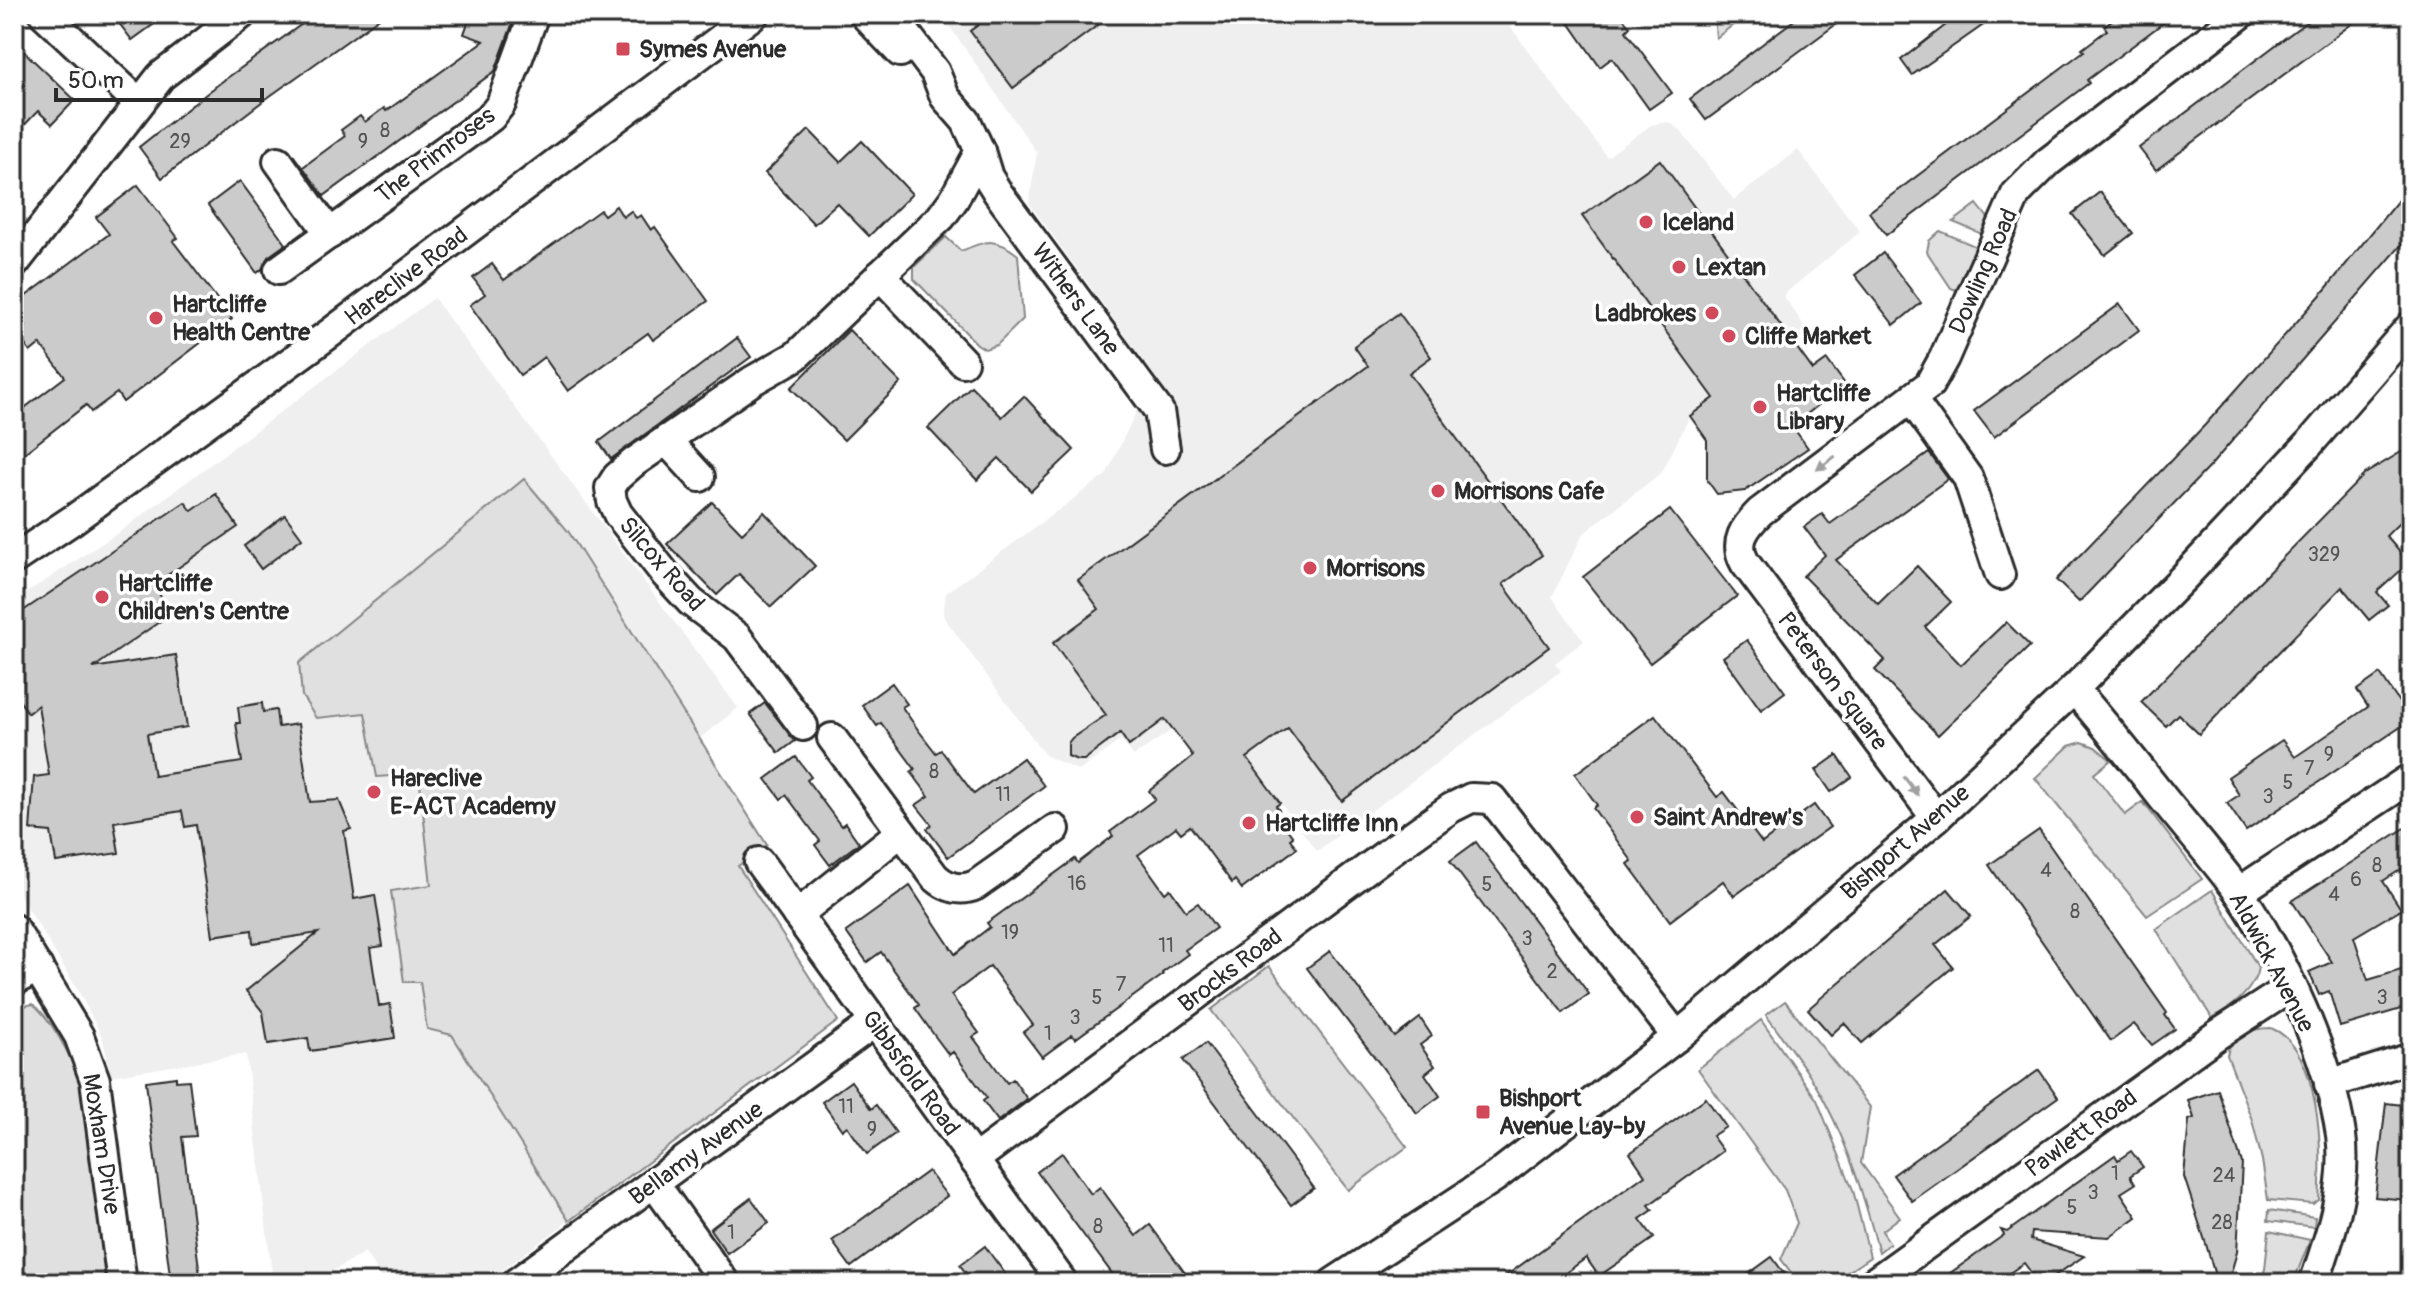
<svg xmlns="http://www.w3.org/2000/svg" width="2425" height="1297" viewBox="0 0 2425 1297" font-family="Pangolin,sans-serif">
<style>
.built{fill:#efefef}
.green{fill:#e0e0e0;stroke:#868686;stroke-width:2}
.building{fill:#cbcbcb;stroke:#2b2b2b;stroke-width:2}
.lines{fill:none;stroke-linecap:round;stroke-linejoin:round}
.minor-casing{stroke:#2b2b2b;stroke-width:34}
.minor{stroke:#fff;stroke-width:28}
.oneway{fill:#a0a0a0}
.poi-dot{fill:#d1495b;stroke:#fff;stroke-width:3}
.labels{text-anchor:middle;stroke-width:7;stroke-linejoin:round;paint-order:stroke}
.number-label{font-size:20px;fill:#535353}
.poi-label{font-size:24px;font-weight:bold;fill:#2b2b2b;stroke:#fff;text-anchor:start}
.street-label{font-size:24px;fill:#2b2b2b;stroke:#fff}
</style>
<rect width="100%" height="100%" fill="#fff"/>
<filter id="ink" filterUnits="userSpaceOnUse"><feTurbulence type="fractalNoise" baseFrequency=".0125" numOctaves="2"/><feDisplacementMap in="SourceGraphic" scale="16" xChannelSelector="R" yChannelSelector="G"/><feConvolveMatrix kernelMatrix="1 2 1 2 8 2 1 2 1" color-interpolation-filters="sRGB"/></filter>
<g filter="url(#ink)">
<g class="built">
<polygon points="941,14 1501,14 1607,157 1651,125 1668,122 1679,129 1734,200 1798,150 1860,232 1783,295 1807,330 1690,416 1662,472 1583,534 1552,597 1584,641 1555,663 1561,671 1317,851 1207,706 1134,756 1121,740 1079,771 1045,755 943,616 946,593 1106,475 1137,410 1164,388 1029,203 1037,153"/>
<polygon points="434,298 738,708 700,738 767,845 738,866 838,1021 485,1283 384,1283 365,1252 312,1283 273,1283 246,1054 111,1076 103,1039 80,994 14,885 14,601 118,533"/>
</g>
<g class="green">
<polygon points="1714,14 1747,14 1716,38"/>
<polygon points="1977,204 1988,218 1982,234 1953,222"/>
<polygon points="1940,231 1977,247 1959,288 1956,290 1951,288 1927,252 1929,241"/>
<path d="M946,237L961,251C986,241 995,236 1018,255L1023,319L997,345L985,349L977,344L914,279V267Z"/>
<polygon points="524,479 568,531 767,845 738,866 838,1021 569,1221 452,1035 427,1029 420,982 404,982 391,891 431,885 419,774 377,777 365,713 316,718 302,696 299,663"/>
<polygon points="2082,742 2095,747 2111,760 2094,774 2125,815 2143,802 2202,879 2147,916 2035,778 2069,746"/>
<path d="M2212,890L2258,967C2256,989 2231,1009 2212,1018L2156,929Z"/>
<polygon points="1269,966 1407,1147 1348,1190 1211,1010"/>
<path d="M1785,1001L1870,1107L1861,1163L1900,1217L1882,1231L1890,1243L1879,1252C1865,1201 1850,1149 1825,1102C1809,1071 1786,1043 1766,1015Z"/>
<path d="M33,1004C54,1021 80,1072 85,1099C96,1159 99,1223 105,1283H14V1008Z"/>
<polygon points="1761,1020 1817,1100 1853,1190 1870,1257 1832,1283 1799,1283 1781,1259 1797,1223 1785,1190 1698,1069"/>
<path d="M2271,1028C2321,1048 2323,1155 2319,1200L2313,1204L2268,1200L2262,1160L2252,1120L2227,1055C2230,1035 2253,1028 2271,1028Z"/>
<polygon points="2269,1210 2315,1217 2314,1227 2268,1221"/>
<polygon points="2269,1231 2310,1240 2293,1283 2260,1283 2265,1269"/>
</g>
<g class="building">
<polygon points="112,14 168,14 132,40"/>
<polygon points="316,14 385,14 263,101 162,178 139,147 220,83"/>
<polygon points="471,14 516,14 495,71 324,196 303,167 345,136 341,130 360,116 365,122 384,108 386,111 484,41 464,34"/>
<polygon points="993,14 1113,14 1013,88 970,31"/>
<polygon points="1563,14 1620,14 1630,27 1626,31 1672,93 1649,109 1612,58 1600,67"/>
<polygon points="1802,14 1850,14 1706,120 1690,99"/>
<polygon points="1960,14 1999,14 1912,75 1901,60"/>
<polygon points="2120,14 2175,14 2087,80 2089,83 1886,235 1869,212 2084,51 2082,49 2107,30 2104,26"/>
<polygon points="2317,14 2365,14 2156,170 2139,148"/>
<polygon points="14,42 75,100 52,124 38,111 14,136"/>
<polygon points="809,130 840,162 862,141 912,194 869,236 837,203 814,224 765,173"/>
<polygon points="1660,160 1813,370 1827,360 1845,384 1792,426 1808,448 1745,491 1717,494 1707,480 1707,440 1690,416 1714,398 1582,216"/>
<polygon points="240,181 286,244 268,257 262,269 257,273 208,205"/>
<polygon points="2411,184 2411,234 2212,464 2079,602 2056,580 2205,425 2325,290"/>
<polygon points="138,185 178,238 173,241 232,319 123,402 117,393 91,412 86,405 23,454 14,442 14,416 65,377 40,344 30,352 17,333 26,326 14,310 14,305 109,234 96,217"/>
<polygon points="2100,192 2133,233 2105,255 2072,214"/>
<polygon points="616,206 623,217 631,211 636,218 641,215 651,230 655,227 708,301 653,340 648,333 568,391 544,357 520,375 470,305 485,294 473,278 492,264 504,280 600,210 604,215"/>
<polygon points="1883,253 1921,303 1894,325 1855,275"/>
<polygon points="2120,304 2139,330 1994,437 1974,411"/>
<polygon points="1399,313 1431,357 1409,373 1542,555 1503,584 1549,647 1342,801 1288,728 1247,758 1280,803 1276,806 1279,810 1275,813 1293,837 1290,839 1297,848 1242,889 1235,880 1232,883 1190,826 1181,833 1176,827 1138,855 1165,893 1170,889 1186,911 1198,903 1216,928 1185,950 1188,954 1162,973 1163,975 1075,1039 1072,1035 1042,1057 1023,1032 1033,1025 990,966 951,995 979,1033 973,1037 1007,1083 1013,1079 1027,1099 998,1121 983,1101 987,1098 953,1052 949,1055 934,1035 915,1008 919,1005 881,952 867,962 846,932 910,886 955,954 990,927 987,923 1075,859 1078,863 1113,836 1110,832 1155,799 1149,791 1193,756 1165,719 1129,746 1120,733 1084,760 1077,760 1068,756 1068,743 1072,738 1106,715 1053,643 1099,609 1078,580 1368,366 1354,346"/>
<polygon points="849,330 901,383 844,440 791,388"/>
<polygon points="737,338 751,357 611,459 599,442"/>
<polygon points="971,386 1002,417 1024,396 1074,450 1031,491 999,458 977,480 928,428"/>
<polygon points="2411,446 2411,511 2386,536 2409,563 2377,592 2388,605 2369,620 2342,587 2199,734 2178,714 2166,726 2141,702 2365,474"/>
<polygon points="1929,453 1948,479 1836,560 1878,604 1917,566 1951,602 1925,627 1961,665 2006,622 2030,646 1938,735 1875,670 1885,660 1803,576 1825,555 1804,527 1822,514 1830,524"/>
<polygon points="216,494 238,527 153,585 172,613 93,668 176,655 187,727 147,734 154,776 242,762 236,723 240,723 238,707 262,703 263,712 276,710 278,727 298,724 310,802 339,800 351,829 344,831 354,899 375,895 383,946 370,948 379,1006 390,1004 395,1038 310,1051 308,1038 268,1044 263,1012 246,991 318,933 253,943 252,930 213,936 196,825 185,827 182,811 114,822 119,853 56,862 51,832 30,830 34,777 49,775 38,705 28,713 14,693 14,617 185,502 192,511"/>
<polygon points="712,502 742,533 764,512 815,566 771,607 739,574 717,595 667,544"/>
<polygon points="1670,510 1737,596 1650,663 1583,577"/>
<polygon points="285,515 302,538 261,569 244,546"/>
<polygon points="1747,640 1785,692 1761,710 1723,657"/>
<polygon points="2380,674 2411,720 2246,831 2227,803 2239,795 2228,777 2282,740 2295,757 2330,733 2368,707 2357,690"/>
<polygon points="892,683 907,704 902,707 919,731 936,753 941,750 974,794 1023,758 1044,786 948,857 927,829 932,825 916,805 929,796 911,772 915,769 881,723 877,726 862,705"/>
<polygon points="765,703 795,741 779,753 750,714"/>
<polygon points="1655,715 1717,797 1724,792 1762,843 1814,805 1830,827 1734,896 1723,881 1670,921 1628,864 1632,861 1593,808 1597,805 1575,774"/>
<polygon points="1837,755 1852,777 1831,792 1816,770"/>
<polygon points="796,757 811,777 807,780 841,826 845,823 859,843 830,865 815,845 820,841 786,795 781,799 766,779"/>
<polygon points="2411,824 2411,863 2383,881 2401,909 2354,937 2368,980 2411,967 2411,1006 2340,1027 2329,991 2319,995 2309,972 2332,962 2292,901"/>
<polygon points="2039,830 2167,1013 2165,1015 2175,1029 2152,1045 2134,1024 2111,1041 1989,865"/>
<polygon points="1476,842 1589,994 1563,1013 1450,861"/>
<polygon points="1948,889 1971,916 1935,945 1953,967 1862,1043 1844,1023 1831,1035 1808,1009"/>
<polygon points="1330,951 1395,1037 1420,1018 1432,1036 1420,1045 1435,1066 1425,1074 1440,1096 1417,1113 1307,968"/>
<polygon points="1206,1043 1314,1188 1291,1205 1183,1060"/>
<polygon points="2039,1070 2058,1097 1912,1201 1893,1175"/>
<polygon points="176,1077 176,1081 189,1080 196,1136 182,1137 201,1283 171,1283 155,1159 146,1081"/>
<polygon points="851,1081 871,1109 876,1105 896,1133 867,1154 847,1126 842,1130 822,1102"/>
<polygon points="2218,1090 2242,1163 2237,1252 2228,1283 2217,1283 2206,1244 2184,1177 2189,1120 2194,1118 2188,1100"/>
<polygon points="1706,1098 1726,1127 1712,1136 1723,1151 1649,1205 1653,1210 1640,1219 1654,1238 1599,1276 1586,1258 1552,1283 1496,1283 1645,1175 1630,1153"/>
<polygon points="2386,1103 2411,1106 2411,1175 2408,1200 2375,1197"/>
<polygon points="2131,1151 2143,1167 2130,1176 2135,1184 2121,1193 2137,1217 2109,1237 2032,1232 2031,1240 2084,1256 2044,1283 2039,1283 2024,1263 1995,1283 1936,1283 2004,1235 2001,1230 2007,1232 2115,1155 2118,1160"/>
<polygon points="1062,1153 1091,1194 1100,1187 1136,1236 1150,1225 1185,1273 1172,1283 1119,1283 1037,1172"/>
<polygon points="928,1171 947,1196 851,1267 832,1241"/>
<polygon points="751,1198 769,1223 727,1253 710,1229"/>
<polygon points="985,1246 992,1256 1012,1283 973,1283 960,1265"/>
<polygon points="1772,1257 1791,1283 1736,1283"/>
</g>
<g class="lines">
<g class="minor-casing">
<g id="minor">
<polyline points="44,14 139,103"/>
<polyline points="864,14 900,52"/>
<polyline points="980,151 988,177 998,193 1159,411 1165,449"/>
<polyline points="278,161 330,234"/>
<polyline points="14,264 161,76 242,14"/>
<polyline points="279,270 491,117 501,104 534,14"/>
<polyline points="880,275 963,362"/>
<polyline points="1912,400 1968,478 2000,575"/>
<polyline points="666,440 700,477"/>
<polyline points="14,559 74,519 329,334 754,14"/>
<path d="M2074,689C2105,724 2133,760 2162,797C2187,828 2214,859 2238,891C2282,954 2330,1059 2341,1135C2348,1185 2330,1237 2314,1283"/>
<polyline points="803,726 737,637 691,602 666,575 618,514 612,501 610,488 617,477 633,463 752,381 796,356 941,217 954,199 980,151 966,121 945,97 935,72 891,14"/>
<path d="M832,738L935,877C947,888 961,892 976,885L1055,829"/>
<path d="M1936,818L1745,563C1733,542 1745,527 1760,512L1929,385L1944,358L2016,194L2048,162L2241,14"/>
<polyline points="759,862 1063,1283"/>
<polyline points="2239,892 2411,778"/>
<polyline points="797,915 901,832"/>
<polyline points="14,929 79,1036 95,1080 122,1283"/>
<polyline points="14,981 38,967"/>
<polyline points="2329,1084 2411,1058"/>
<polyline points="974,1160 1396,847 1451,808 1471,798 1492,799 1677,1037"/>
<polyline points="654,1183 725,1283"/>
<polyline points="516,1283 875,1022"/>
<polyline points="1333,1283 1495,1177 1677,1037 1936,818 2074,689 2185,576 2309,444 2411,326"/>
<polyline points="1873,1283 2217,1035 2291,987"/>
</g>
</g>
<use href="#minor" class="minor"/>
</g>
<defs><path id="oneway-solid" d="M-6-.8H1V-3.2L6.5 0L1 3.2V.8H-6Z" transform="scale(2)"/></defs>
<g class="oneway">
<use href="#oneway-solid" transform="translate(1826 463) rotate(144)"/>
<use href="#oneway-solid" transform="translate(1911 786) rotate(53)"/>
</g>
</g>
<g class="poi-dot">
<rect x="615" y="41" width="16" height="16" rx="4"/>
<circle cx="1646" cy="222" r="8"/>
<circle cx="1679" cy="267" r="8"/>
<circle cx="1712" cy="313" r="8"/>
<circle cx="156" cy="318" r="8"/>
<circle cx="1729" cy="336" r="8"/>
<circle cx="1760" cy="407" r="8"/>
<circle cx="1438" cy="491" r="8"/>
<circle cx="1310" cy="568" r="8"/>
<circle cx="102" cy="597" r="8"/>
<circle cx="374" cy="792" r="8"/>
<circle cx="1637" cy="817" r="8"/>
<circle cx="1249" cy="823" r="8"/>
<rect x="1475" y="1104" width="16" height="16" rx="4"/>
</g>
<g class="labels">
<g class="number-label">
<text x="385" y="137">8</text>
<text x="180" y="148">29</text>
<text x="363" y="148">9</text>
<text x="2324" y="561">329</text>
<text x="2329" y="761">9</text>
<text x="2309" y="775">7</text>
<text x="934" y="778">8</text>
<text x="2288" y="789">5</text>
<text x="1003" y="801">11</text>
<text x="2268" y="803">3</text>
<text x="2377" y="872">8</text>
<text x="2046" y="877">4</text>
<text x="2356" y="886">6</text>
<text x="1077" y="890">16</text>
<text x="1487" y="891">5</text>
<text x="2334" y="901">4</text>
<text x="2075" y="918">8</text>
<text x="1010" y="939">19</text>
<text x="1527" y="945">3</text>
<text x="1166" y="952">11</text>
<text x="1552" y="978">2</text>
<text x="1121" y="991">7</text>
<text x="1097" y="1004">5</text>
<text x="2382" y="1004">3</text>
<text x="1075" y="1024">3</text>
<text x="1048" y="1040">1</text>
<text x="846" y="1113">11</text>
<text x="872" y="1136">9</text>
<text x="2115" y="1180">1</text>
<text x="2224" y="1182">24</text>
<text x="2093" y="1199">3</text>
<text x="2072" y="1214">5</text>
<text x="2222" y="1229">28</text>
<text x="1098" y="1233">8</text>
<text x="731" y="1239">1</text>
</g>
<g class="poi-label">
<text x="639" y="57">Symes Avenue</text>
<text x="1662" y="230">Iceland</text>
<text x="1695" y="275">Lextan</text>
<text x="172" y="312">Hartcliffe<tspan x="172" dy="28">Health Centre</tspan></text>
<text x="1696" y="321" text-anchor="end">Ladbrokes</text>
<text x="1745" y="344">Cliffe Market</text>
<text x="1776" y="401">Hartcliffe<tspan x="1776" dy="28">Library</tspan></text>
<text x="1454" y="499">Morrisons Cafe</text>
<text x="1326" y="576">Morrisons</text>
<text x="118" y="591">Hartcliffe<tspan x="118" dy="28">Children's Centre</tspan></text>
<text x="390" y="786">Hareclive<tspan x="390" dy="28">E-ACT Academy</tspan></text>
<text x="1653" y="825">Saint Andrew's</text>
<text x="1265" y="831">Hartcliffe Inn</text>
<text x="1499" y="1106">Bishport<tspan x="1499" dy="28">Avenue Lay-by</tspan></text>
</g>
<g class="street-label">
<text transform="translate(435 155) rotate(-37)" y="8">The Primroses</text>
<text transform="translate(1983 271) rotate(-66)" y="8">Dowling Road</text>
<text transform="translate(406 276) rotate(-37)" y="8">Hareclive Road</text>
<text transform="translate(1076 299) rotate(54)" y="8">Withers Lane</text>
<text transform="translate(662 564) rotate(49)" y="8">Silcox Road</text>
<text transform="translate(1833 681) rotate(53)" y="8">Peterson Square</text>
<text transform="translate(1905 842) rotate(-41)" y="8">Bishport Avenue</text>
<text transform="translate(2272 962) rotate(62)" y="8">Aldwick Avenue</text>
<text transform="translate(1230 970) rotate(-37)" y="8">Brocks Road</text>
<text transform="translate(911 1073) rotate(54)" y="8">Gibbsfold Road</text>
<text transform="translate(2081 1133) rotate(-36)" y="8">Pawlett Road</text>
<text transform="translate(102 1144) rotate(81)" y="8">Moxham Drive</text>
<text transform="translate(696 1153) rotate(-36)" y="8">Bellamy Avenue</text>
</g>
</g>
<rect width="2425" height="1297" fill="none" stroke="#fff" stroke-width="48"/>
<rect x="24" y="24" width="2377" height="1249" fill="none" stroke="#2b2b2b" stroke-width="3" filter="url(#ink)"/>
<path d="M56 88v12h206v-12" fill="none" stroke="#2b2b2b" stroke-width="4"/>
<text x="68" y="88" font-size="24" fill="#2b2b2b" stroke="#ffffff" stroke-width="6" paint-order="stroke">50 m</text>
</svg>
